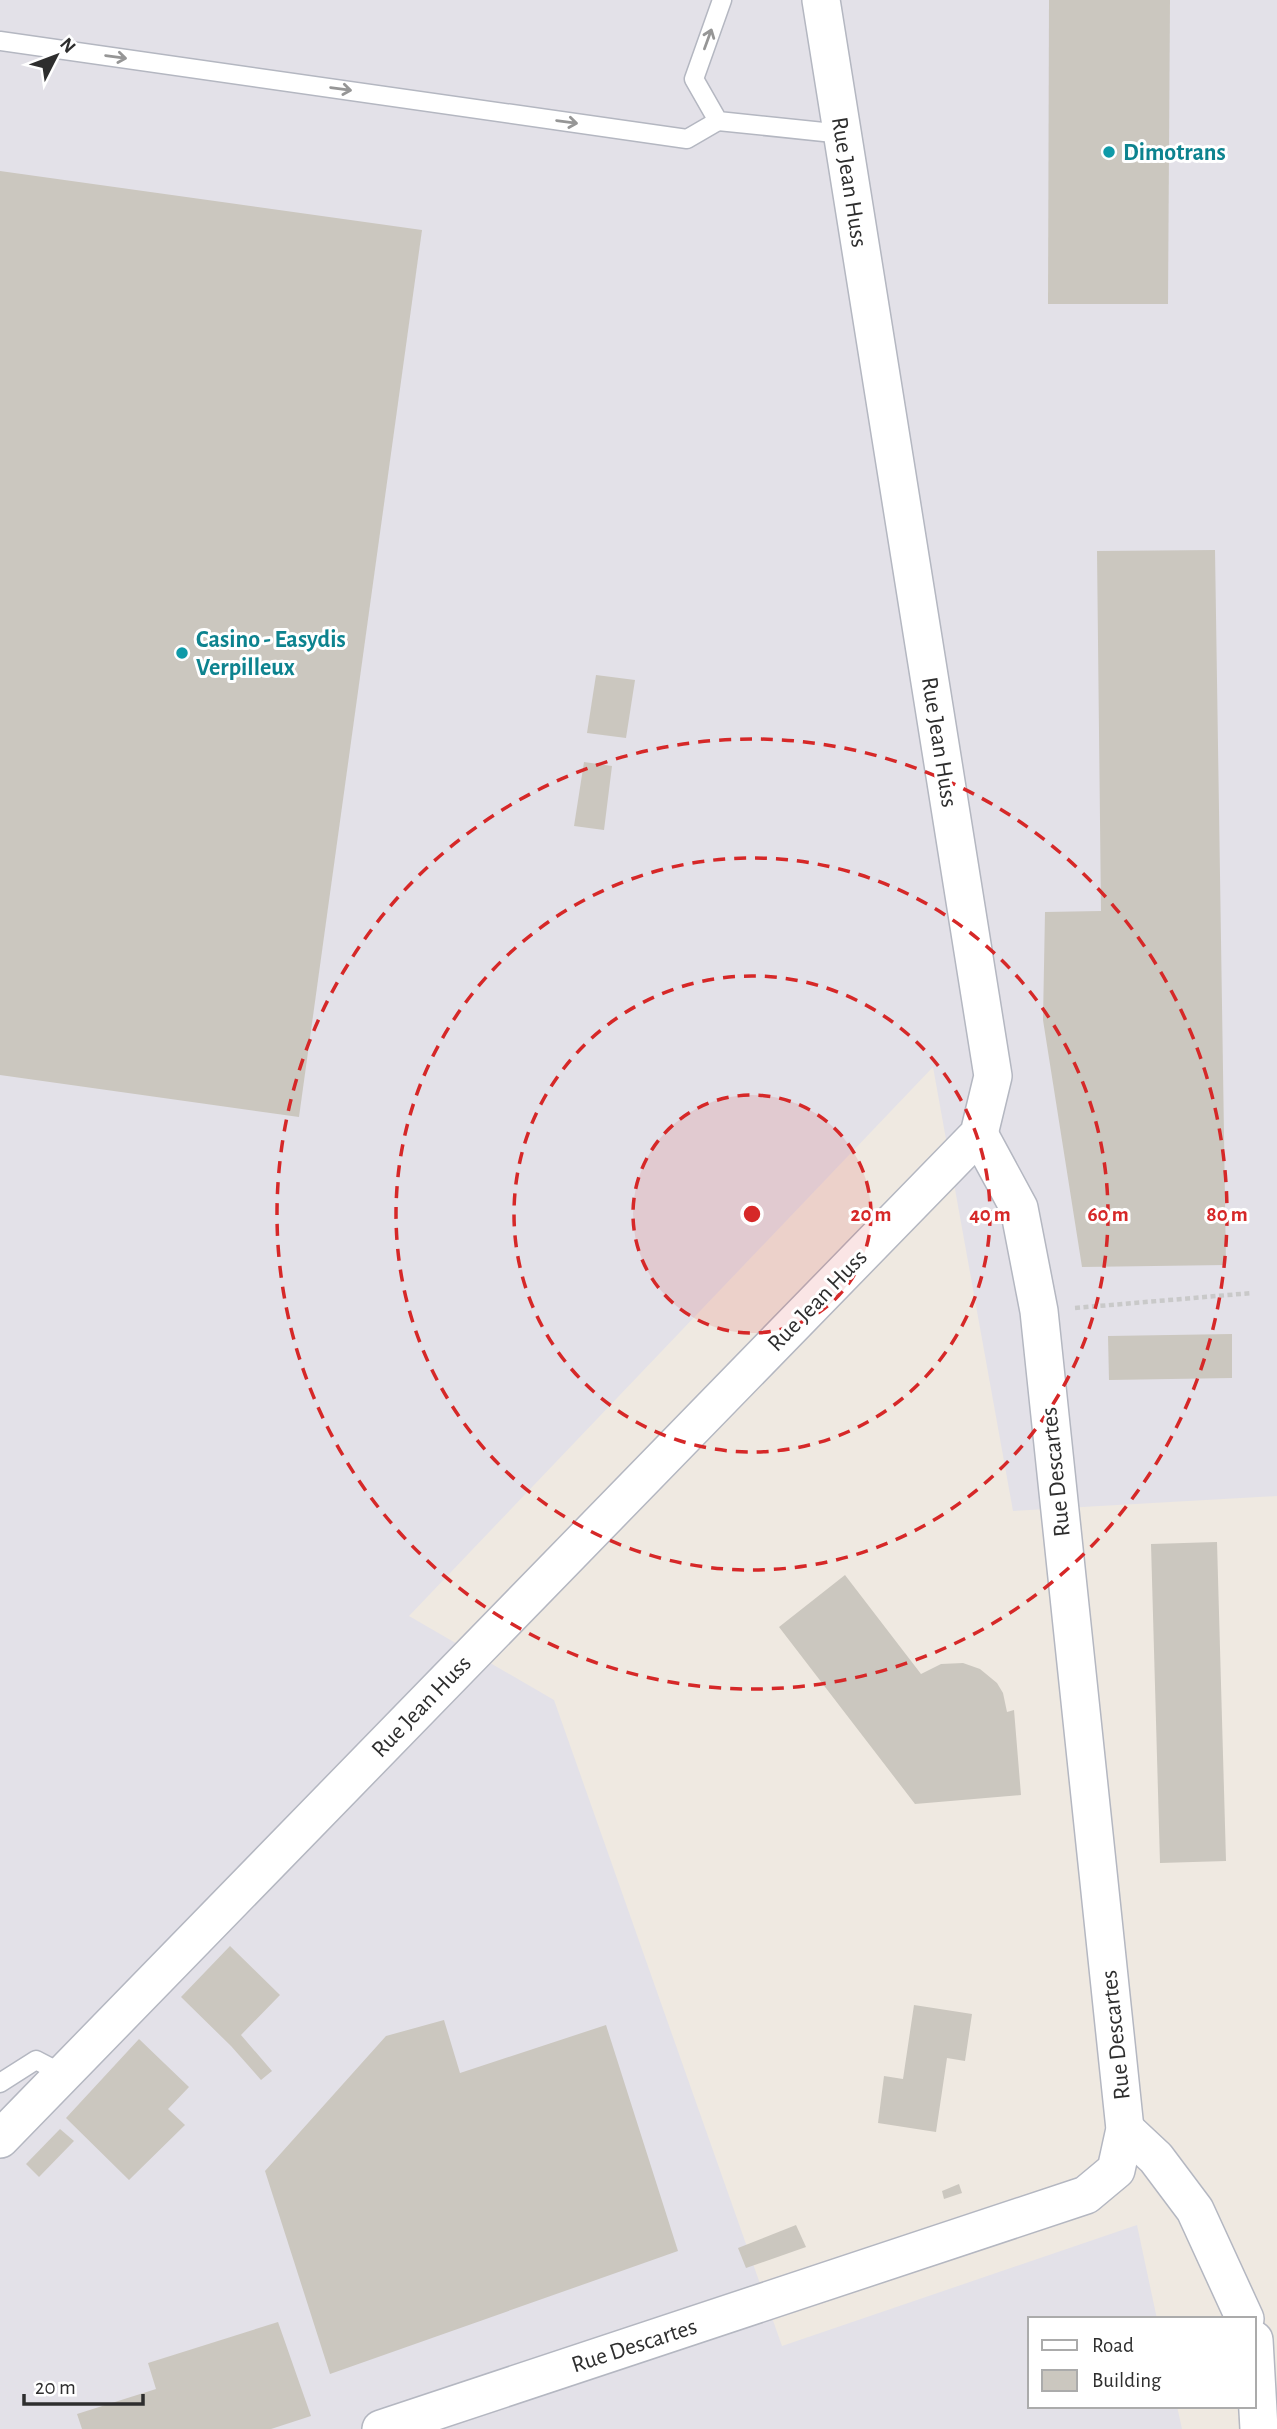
<svg xmlns="http://www.w3.org/2000/svg" width="1277" height="2429" viewBox="0 0 1277 2429" font-family="'Alegreya Sans',sans-serif">
<style>
.industrial{fill:#e3e1e8}
.building{fill:#cbc7bf}
.lines{fill:none;stroke-linecap:round;stroke-linejoin:round}
.service-casing{stroke:#b4b7c1;stroke-width:21}
.minor-casing{stroke:#b4b7c1;stroke-width:40}
.path{stroke:#c9c9c9;stroke-width:4.5;stroke-dasharray:5 3.5;stroke-linecap:butt}
.service{stroke:#fff;stroke-width:18}
.minor{stroke:#fff;stroke-width:37}
.oneway{stroke:#969696}
.ring{fill:none;stroke:#d62828;stroke-width:3.5;stroke-dasharray:12 9}
.culture-dot{fill:#0f9aa8;stroke:#fff;stroke-width:2.5}
.labels{text-anchor:middle;stroke-width:6;stroke-linejoin:round;paint-order:stroke}
.culture-label{font-size:24px;font-weight:bold;fill:#0d838f;stroke:#fff;text-anchor:start}
.street-label{font-size:24px;fill:#2e2e2e;stroke:#fff}
.centre{fill:#d62828;stroke:#fff;stroke-width:3.5}
.ring-label{font-size:21px;text-anchor:middle;font-weight:bold;fill:#d62828;stroke:#fff;stroke-width:6;stroke-linejoin:round;paint-order:stroke}
</style>
<rect width="100%" height="100%" fill="#efe9e1"/>
<polygon class="industrial" points="0,0 1277,0 1277,1496 1013,1511 933,1067 409,1616 554,1700 782,2346 1137,2225 1157,2319 1030,2319 1030,2406 1177,2406 1182,2429 0,2429"/>
<g class="building">
<polygon points="1049,0 1170,0 1168,304 1048,304"/>
<polygon points="0,171 422,230 299,1117 0,1075"/>
<polygon points="1215,550 1226,1265 1082,1267 1043,1020 1045,912 1101,911 1097,551"/>
<polygon points="596,675 635,680 626,738 587,733"/>
<polygon points="584,762 612,766 604,830 574,826"/>
<polygon points="1232,1334 1232,1378 1109,1380 1108,1336"/>
<polygon points="1217,1542 1226,1861 1160,1863 1151,1544"/>
<polygon points="845,1575 921,1674 941,1664 963,1663 980,1669 997,1683 1003,1693 1007,1712 1014,1710 1021,1795 915,1804 779,1627"/>
<polygon points="230,1946 280,1995 241,2035 272,2071 261,2080 231,2046 181,1997"/>
<polygon points="914,2005 972,2014 965,2061 947,2058 936,2132 878,2123 884,2076 903,2079"/>
<polygon points="444,2020 460,2073 606,2025 678,2251 330,2374 265,2171 386,2036"/>
<polygon points="139,2039 189,2087 168,2109 185,2125 129,2180 66,2118"/>
<polygon points="60,2129 74,2141 39,2177 26,2164"/>
<polygon points="959,2184 962,2193 944,2199 942,2191"/>
<polygon points="796,2225 806,2247 746,2268 738,2248"/>
<polygon points="278,2322 311,2416 271,2429 82,2429 77,2414 156,2389 148,2363"/>
</g>
<g class="lines">
<g class="service-casing">
<g id="service">
<polyline points="722,0 694,79 718,121 843,134"/>
<polyline points="0,41 687,139 718,121"/>
<polyline points="0,2083 36,2060 63,2074"/>
</g>
</g>
<g class="minor-casing">
<g id="minor">
<polyline points="1125,2129 1156,2158 1195,2210 1245,2319"/>
<polyline points="0,2139 979,1134 993,1076 821,0"/>
<polyline points="1254,2340 1259,2429"/>
<polyline points="381,2429 1086,2195 1116,2170 1125,2129 1039,1311 1019,1208 979,1134"/>
</g>
</g>
<polyline class="path" points="1075,1308 1252,1293"/>
<use href="#service" class="service"/>
<use href="#minor" class="minor"/>
</g>
<defs><path id="oneway-shaft" d="M-6 0H5M1.5-3L5.5 0L1.5 3" fill="none" stroke-width="1.6" stroke-linecap="round" stroke-linejoin="round" transform="scale(1.75)"/></defs>
<g class="oneway">
<use href="#oneway-shaft" transform="translate(708 39) rotate(-70)"/>
<use href="#oneway-shaft" transform="translate(116 57) rotate(8)"/>
<use href="#oneway-shaft" transform="translate(341 89) rotate(8)"/>
<use href="#oneway-shaft" transform="translate(567 122) rotate(8)"/>
</g>
<circle cx="752" cy="1214" r="119" fill="#d62828" fill-opacity=".12"/>
<g class="ring">
<circle cx="752" cy="1214" r="119"/>
<circle cx="752" cy="1214" r="238"/>
<circle cx="752" cy="1214" r="356"/>
<circle cx="752" cy="1214" r="475"/>
</g>
<g class="culture-dot">
<circle cx="1109" cy="152" r="7"/>
<circle cx="182" cy="653" r="7"/>
</g>
<g class="labels">
<g class="culture-label">
<text x="1123" y="160">Dimotrans</text>
<text x="196" y="647">Casino - Easydis<tspan x="196" dy="28">Verpilleux</tspan></text>
</g>
<g class="street-label">
<text transform="translate(850 182) rotate(81)" y="8">Rue Jean Huss</text>
<text transform="translate(940 742) rotate(81)" y="8">Rue Jean Huss</text>
<text transform="translate(817 1300) rotate(-46)" y="8">Rue Jean Huss</text>
<text transform="translate(1055 1472) rotate(-96)" y="8">Rue Descartes</text>
<text transform="translate(421 1706) rotate(-46)" y="8">Rue Jean Huss</text>
<text transform="translate(1115 2035) rotate(-96)" y="8">Rue Descartes</text>
<text transform="translate(634 2345) rotate(-18)" y="8">Rue Descartes</text>
</g>
</g>
<circle cx="752" cy="1214" r="10" class="centre"/>
<g class="ring-label">
<text x="871" y="1221">20 m</text>
<text x="990" y="1221">40 m</text>
<text x="1108" y="1221">60 m</text>
<text x="1227" y="1221">80 m</text>
</g>
<rect x="1028" y="2317" width="228" height="91" fill="#ffffff" stroke="#ababab" stroke-width="2"/>
<rect x="1042" y="2340" width="35" height="10" fill="#ffffff" stroke="#ababab" stroke-width="2"/>
<text x="1092" y="2352" font-size="21" fill="#2e2e2e">Road</text>
<rect x="1042" y="2370" width="35" height="21" fill="#cbc7bf" stroke="#ababab" stroke-width="2"/>
<text x="1092" y="2387" font-size="21" fill="#2e2e2e">Building</text>
<g transform="translate(56 56) rotate(48)" stroke="#ffffff" stroke-width="5" paint-order="stroke">
<path d="M0-5L12 26L0 18L-12 26Z" fill="#2e2e2e"/>
<text y="-10" font-size="19" font-weight="bold" text-anchor="middle" fill="#2e2e2e">N</text>
</g>
<path d="M24 2394v10h119v-10" fill="none" stroke="#2e2e2e" stroke-width="3.5"/>
<text x="35" y="2394" font-size="21" fill="#2e2e2e" stroke="#ffffff" stroke-width="5" paint-order="stroke">20 m</text>
</svg>
